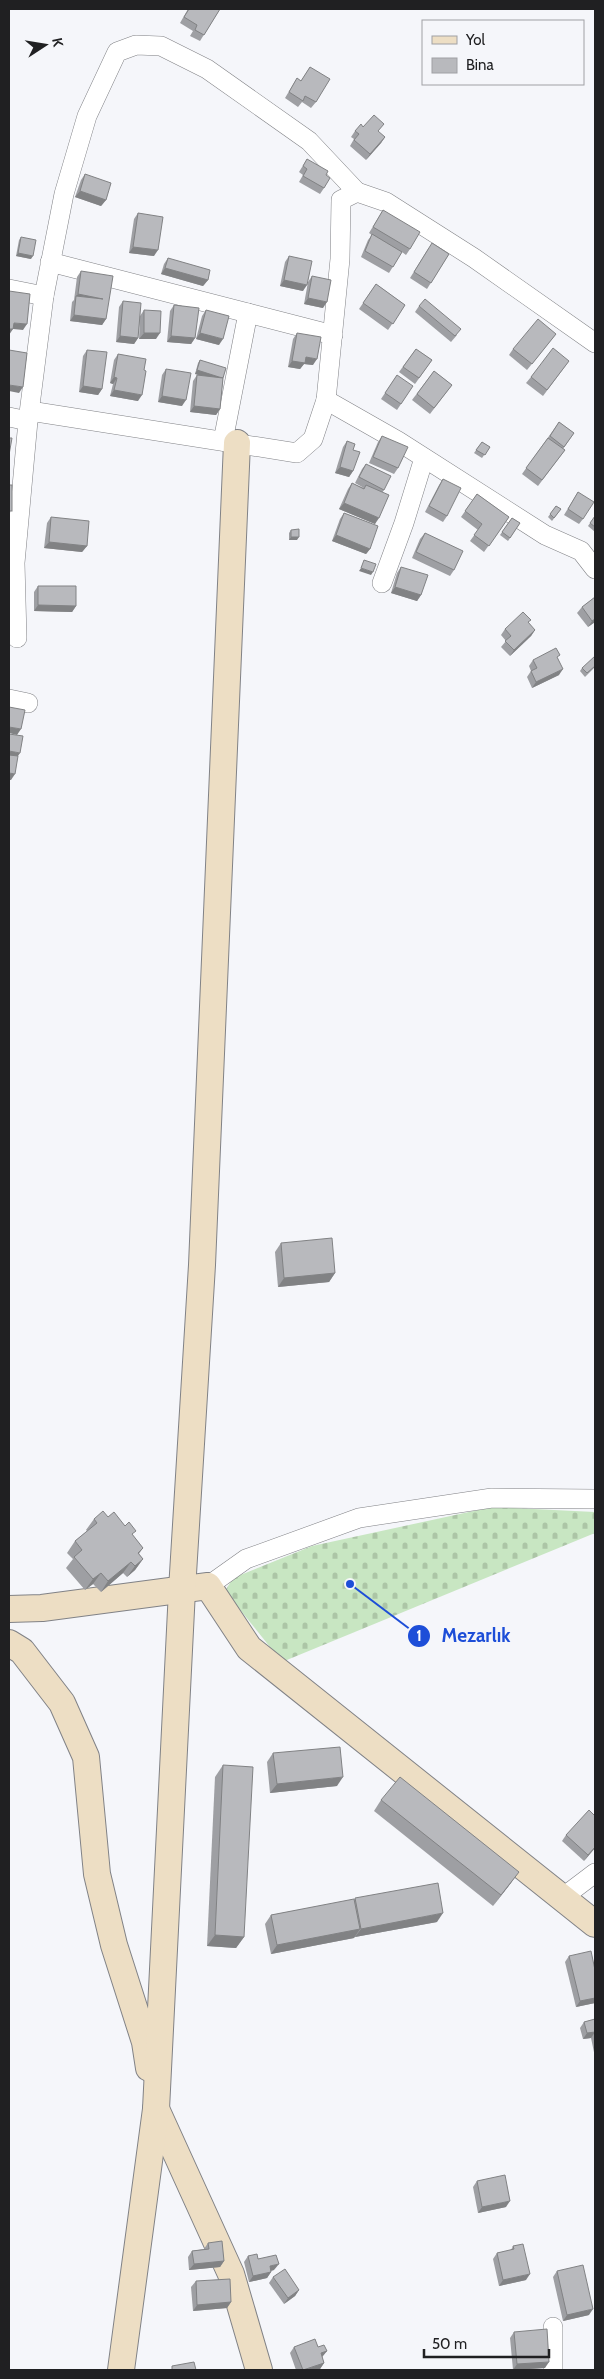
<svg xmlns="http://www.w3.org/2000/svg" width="604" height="2379" viewBox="0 0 604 2379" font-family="Cabin,sans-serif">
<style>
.cemetery{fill:url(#cemetery-stones)}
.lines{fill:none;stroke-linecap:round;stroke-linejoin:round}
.street-casing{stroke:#818286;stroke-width:20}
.secondary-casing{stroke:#818286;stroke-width:28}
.street{stroke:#fff;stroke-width:19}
.secondary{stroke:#eddec4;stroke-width:26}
.wall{fill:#9e9fa3}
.shaded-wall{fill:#818284}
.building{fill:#b8b9bd;stroke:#818284}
.leader{fill:none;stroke:#1d4ed8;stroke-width:2}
.callout-dot{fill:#1d4ed8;stroke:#f5f6fa;stroke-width:2}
.mark-label{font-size:15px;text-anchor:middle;font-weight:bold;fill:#fff}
.callout-label{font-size:19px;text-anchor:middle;font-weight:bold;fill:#1d4ed8;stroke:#f5f6fa;stroke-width:4.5;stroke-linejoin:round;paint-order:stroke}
</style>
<defs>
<pattern id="cemetery-stones" width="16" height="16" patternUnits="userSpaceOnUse" patternTransform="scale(1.25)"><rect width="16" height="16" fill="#c8e6c2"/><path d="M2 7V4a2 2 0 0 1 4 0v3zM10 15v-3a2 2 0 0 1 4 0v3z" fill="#acc5a6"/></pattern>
</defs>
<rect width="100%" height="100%" fill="#f5f6fa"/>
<polygon class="cemetery" points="492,1507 595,1512 595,1533 282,1662 225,1591 233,1578 312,1546"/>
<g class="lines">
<g class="street-casing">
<g id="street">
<polyline points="50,262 333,335"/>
<polyline points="9,289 44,296"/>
<polyline points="326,400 398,441 545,535 581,551 595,569"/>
<polyline points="30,411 297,453 313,439 326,400 340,259 341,200 357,192 386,202 474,258 595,343"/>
<polyline points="9,417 28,421"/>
<polyline points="223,441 248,313"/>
<polyline points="382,583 404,523 424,458"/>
<polyline points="17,638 15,563 28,421 44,296 64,194 87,116 117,52 136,45 161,46 207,69 309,141 357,192"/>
<polyline points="9,699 28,703"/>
<polyline points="208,1586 246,1559 359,1518 492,1498 595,1499"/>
<polyline points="562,1898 595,1873"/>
<polyline points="553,2370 553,2327"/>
</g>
</g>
<g class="secondary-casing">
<g id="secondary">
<polyline points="9,1609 42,1608 208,1586 249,1648 595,1924"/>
<polyline points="9,1643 22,1651 62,1703 86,1757 97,1874 114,1945 145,2042 149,2068"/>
<polyline points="156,2109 231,2274 259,2370"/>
<polyline points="121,2370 156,2109 182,1590 202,1265 237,443"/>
</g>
</g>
<use href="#street" class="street"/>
<use href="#secondary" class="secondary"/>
</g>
<g class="wall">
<polygon points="188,9 220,9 200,41 190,36 193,31 180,23"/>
<polygon points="310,67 316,102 311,108 302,102 298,107 285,98 297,78 301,81"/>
<polygon points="363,127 378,132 385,137 381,143 366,160 350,146 354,139 351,137 355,131"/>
<polygon points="307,159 324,188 320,194 299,182 303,175 299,172"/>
<polygon points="85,174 106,200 101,206 75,197 81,180"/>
<polygon points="383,210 410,249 406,255 402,252 389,273 361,257 368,240 372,235 369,233"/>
<polygon points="138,213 154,256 129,253 134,219"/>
<polygon points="21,237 31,259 16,256 19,240"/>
<polygon points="428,249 449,254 427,289 410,278"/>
<polygon points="289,256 303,291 280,286 285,262"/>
<polygon points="168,258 208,280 203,286 161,274 164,264"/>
<polygon points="81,271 106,319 102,325 70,321 72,302 74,300 77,277"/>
<polygon points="312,276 323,308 304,304 308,282"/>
<polygon points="376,284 405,305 388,330 359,309"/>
<polygon points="123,301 140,316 144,310 156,339 139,339 140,317 138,338 134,344 116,342 119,307"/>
<polygon points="174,305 195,338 191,344 167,342 170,311"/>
<polygon points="419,306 457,335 451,342 415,312"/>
<polygon points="206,310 219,345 196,339 202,316"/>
<polygon points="297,333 313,365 304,364 300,369 288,367 293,339"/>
<polygon points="556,334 527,370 509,355 513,349"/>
<polygon points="416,349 432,360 415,384 399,372"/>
<polygon points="87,350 102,389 98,395 79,392 83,356"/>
<polygon points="118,354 138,401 110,396 113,384 110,383 114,360"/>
<polygon points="200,360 223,378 220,409 216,415 190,412 193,381 197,375 200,375 195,374 198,363"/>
<polygon points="569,361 543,396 526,383 531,377"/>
<polygon points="166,369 182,406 158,402 162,375"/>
<polygon points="434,371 452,385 430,414 412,400"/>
<polygon points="397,375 401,404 397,410 381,399"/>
<polygon points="559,422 574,433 563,449 565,450 538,486 522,474"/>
<polygon points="382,436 398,468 394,474 369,463 378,442"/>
<polygon points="347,441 353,450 353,471 349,477 335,473 343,447"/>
<polygon points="482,442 490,447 482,458 474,453"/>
<polygon points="366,464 384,490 382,493 375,524 339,509 348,489 352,483 364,488 355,483 362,469"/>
<polygon points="443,479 447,516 443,522 425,512 439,485"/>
<polygon points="578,492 583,519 579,524 564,515"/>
<polygon points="477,494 509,517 484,552 470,541 478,530 461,517"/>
<polygon points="556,506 561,509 552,521 548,517"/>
<polygon points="344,513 370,549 366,554 332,541 340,519"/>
<polygon points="595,516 595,532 588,526"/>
<polygon points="51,517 87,546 82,552 44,548 47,523"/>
<polygon points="512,518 520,523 508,541 500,535"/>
<polygon points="291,530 297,540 289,540 289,533"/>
<polygon points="425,533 454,570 450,576 412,558 420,539"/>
<polygon points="401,567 421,595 417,601 391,593 397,573"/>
<polygon points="38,586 76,606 72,612 34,611 34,592"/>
<polygon points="595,597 595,622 588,627 577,613 582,607"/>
<polygon points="505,629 535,630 531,636 510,656 501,647 506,641 501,635"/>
<polygon points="558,658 559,675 532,688 527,677 531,671 529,666 533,660"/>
<polygon points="595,667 585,677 580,671 582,668"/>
<polygon points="281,1243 335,1273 329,1282 278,1287 275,1252"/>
<polygon points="108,1517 133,1536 143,1548 139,1554 143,1559 135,1570 127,1577 123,1573 101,1592 93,1584 85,1590 66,1568 73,1559 67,1553 75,1541 87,1531 86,1530 94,1519"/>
<polygon points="273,1753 337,1786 270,1793 267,1762"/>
<polygon points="223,1765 244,1937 236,1948 207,1946 215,1777"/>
<polygon points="381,1800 511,1883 493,1906 374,1811"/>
<polygon points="595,1816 595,1848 584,1861 562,1841 566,1835"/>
<polygon points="355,1898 437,1922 355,1937 355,1936 354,1938 271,1954 265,1924 271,1915 354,1900"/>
<polygon points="569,1956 595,1970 595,2003 576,2007 565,1962"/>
<polygon points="595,2019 595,2057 591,2038 583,2039 580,2028 584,2022"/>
<polygon points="477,2181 506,2207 478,2213 473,2187"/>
<polygon points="208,2243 224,2261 220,2267 189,2270 188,2257 192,2251 204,2249"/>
<polygon points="513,2246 526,2280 499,2286 493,2259 497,2253 511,2250"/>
<polygon points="248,2256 258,2259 274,2270 271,2271 271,2272 267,2278 249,2282 244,2262"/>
<polygon points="557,2271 589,2315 563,2321 553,2277"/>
<polygon points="273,2277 299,2290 295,2296 284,2304 269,2283"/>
<polygon points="196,2281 231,2302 227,2308 193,2311 191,2287"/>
<polygon points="514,2332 545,2368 513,2370 510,2338"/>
<polygon points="294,2347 318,2347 327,2351 322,2357 324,2363 320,2369 316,2370 296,2370 290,2353"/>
</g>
<g class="shaded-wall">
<polygon points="385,137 381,143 366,160 370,154"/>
<polygon points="80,191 106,200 101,206 75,197"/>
<polygon points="133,247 158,250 154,256 129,253"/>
<polygon points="18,253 33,256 31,259 16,256"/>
<polygon points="165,268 208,280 203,286 161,274"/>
<polygon points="284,280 307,285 303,291 280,286"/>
<polygon points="78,294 103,299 76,296"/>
<polygon points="308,298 327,302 323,308 304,304"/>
<polygon points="74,315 106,319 102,325 70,321"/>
<polygon points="14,323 27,324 23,330 13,329 9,335 9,329"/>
<polygon points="144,333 160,333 156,339 139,339"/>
<polygon points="200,333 223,339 219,345 196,339"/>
<polygon points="120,336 138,338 134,344 116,342"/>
<polygon points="171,336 195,338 191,344 167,342"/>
<polygon points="306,357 317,359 313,365 304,364 300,369 288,367 292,361"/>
<polygon points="197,370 223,378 221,381 195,374"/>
<polygon points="114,377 117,378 113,384 110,383"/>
<polygon points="9,385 23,387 19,393 9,391"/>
<polygon points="83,386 102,389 98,395 79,392"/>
<polygon points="114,390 142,395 138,401 110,396"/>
<polygon points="162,396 186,400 182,406 158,402"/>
<polygon points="194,406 220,409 216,415 190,412"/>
<polygon points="340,467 353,471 349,477 335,473"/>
<polygon points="344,503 379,518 375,524 339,509"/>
<polygon points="336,535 370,549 366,554 332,541"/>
<polygon points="291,537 299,537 297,540 289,540"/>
<polygon points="49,542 87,546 82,552 44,548"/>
<polygon points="361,568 373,572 371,575 359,571"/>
<polygon points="395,587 421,595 417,601 391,593"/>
<polygon points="38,605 76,606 72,612 34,611"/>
<polygon points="595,619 595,622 588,627 592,621"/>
<polygon points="535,630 531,636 510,656 514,650"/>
<polygon points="563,669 559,675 532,688 536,682"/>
<polygon points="9,727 21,729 17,735 9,733"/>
<polygon points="9,751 20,753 16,759 9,758"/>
<polygon points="9,773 15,774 11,780 9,780"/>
<polygon points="335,1273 329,1282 278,1287 284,1278"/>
<polygon points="143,1559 135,1570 127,1577 135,1566"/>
<polygon points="131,1562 123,1573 101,1592 108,1581"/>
<polygon points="101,1573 93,1584 85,1590 93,1579"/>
<polygon points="343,1777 337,1786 270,1793 277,1784"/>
<polygon points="595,1847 595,1848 584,1861 588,1855"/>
<polygon points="519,1872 511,1883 493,1906 501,1895"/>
<polygon points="443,1913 437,1922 355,1937 361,1929"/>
<polygon points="360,1929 354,1938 271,1954 277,1945"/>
<polygon points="215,1935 244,1937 236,1948 207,1946"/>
<polygon points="595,1998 595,2003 576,2007 580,2001"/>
<polygon points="595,2032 591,2038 583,2039 587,2033"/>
<polygon points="510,2201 506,2207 478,2213 482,2207"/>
<polygon points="224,2261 220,2267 189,2270 194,2264"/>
<polygon points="279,2264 274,2270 265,2272 270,2266"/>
<polygon points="271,2272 267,2278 249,2282 253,2276"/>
<polygon points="530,2274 526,2280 499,2286 503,2280"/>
<polygon points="299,2290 295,2296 284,2304 288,2298"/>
<polygon points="231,2302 227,2308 193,2311 197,2305"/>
<polygon points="593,2309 589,2315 563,2321 567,2315"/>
<polygon points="327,2351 322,2357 321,2353"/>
<polygon points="549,2362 545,2368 513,2370 517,2364"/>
<polygon points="324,2363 320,2369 316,2370 304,2370"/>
</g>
<g class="building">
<polygon points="189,9 220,9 204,35 195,30 197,25 184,17"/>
<polygon points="310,67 330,79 316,102 305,96 303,101 289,92 297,78 301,81"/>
<polygon points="374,115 384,124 378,131 385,137 370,154 354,140 359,134 355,131 361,124 363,127"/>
<polygon points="307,159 328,171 326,175 330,178 324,188 303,176 307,169 303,166"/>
<polygon points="85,174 111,183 106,200 80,191"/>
<polygon points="383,210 420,232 410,249 373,227"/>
<polygon points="138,213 163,217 158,250 133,247"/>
<polygon points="372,234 402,252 393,267 365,251"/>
<polygon points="21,237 36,240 33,256 18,253"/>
<polygon points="432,243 449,254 431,283 414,272"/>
<polygon points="289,256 312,261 307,285 284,280"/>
<polygon points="168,258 210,270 208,280 165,268"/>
<polygon points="81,271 113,276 106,319 74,315 76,296 103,299 78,294"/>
<polygon points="312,276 331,280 327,302 308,298"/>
<polygon points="376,284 405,305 393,324 363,303"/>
<polygon points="9,291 30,294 27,324 14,323 13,329 9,329"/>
<polygon points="425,299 461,329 455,336 419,306"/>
<polygon points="123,301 141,303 138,338 120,336"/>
<polygon points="174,305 199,308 195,338 171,336"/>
<polygon points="144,310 161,311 160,333 144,333"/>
<polygon points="206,310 229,316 223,339 200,333"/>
<polygon points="538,319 556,334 532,364 513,349"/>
<polygon points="297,333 321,337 317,359 306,357 305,363 292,361"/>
<polygon points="553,348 569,361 547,390 531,377"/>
<polygon points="416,349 432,360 419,378 403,367"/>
<polygon points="9,350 27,353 23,387 9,385"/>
<polygon points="87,350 107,352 102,389 83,386"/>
<polygon points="118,354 146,359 144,370 146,371 142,395 114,390 117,378 114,377"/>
<polygon points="200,360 226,368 223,378 219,377 197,370"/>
<polygon points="166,369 191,373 186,400 162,396"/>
<polygon points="434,371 452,385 434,408 417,394"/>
<polygon points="197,375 223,378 220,409 194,406"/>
<polygon points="397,375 413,386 401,404 385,393"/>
<polygon points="559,422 574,433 564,447 550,436"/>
<polygon points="382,436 408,447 398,468 373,457"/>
<polygon points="9,438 12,438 9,455"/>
<polygon points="548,438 565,450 542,480 526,468"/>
<polygon points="347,441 355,444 353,450 360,452 353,471 340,467"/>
<polygon points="482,442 490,447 485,455 476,450"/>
<polygon points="366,464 391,476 384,490 359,477"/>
<polygon points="443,479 461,488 447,516 429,506"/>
<polygon points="352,483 364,489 366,485 389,495 379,518 344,503"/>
<rect x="9" y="485" width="3" height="26"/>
<polygon points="578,492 594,502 583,519 568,509"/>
<polygon points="477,494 509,517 489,546 474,535 482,524 465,511"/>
<polygon points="556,506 561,509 554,518 550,514"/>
<polygon points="344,513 378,526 370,549 336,535"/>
<polygon points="595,516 595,527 590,523"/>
<polygon points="51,517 89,521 87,546 49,542"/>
<polygon points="512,518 520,523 510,538 502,532"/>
<polygon points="299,529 299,537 291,537 291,530"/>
<polygon points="425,533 463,551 454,570 416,552"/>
<polygon points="364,560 376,564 373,572 361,568"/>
<polygon points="401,567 428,575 421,595 395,587"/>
<polygon points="38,586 76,586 76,606 38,605"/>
<polygon points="595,597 595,619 592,621 582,607"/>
<polygon points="523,612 531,620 528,622 535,630 514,650 505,641 511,636 505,629"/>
<polygon points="556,648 560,655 557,657 563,669 536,682 531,671 537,668 533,660"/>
<polygon points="595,656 595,666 587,673 582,668"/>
<polygon points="9,707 25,710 21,729 9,727"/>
<polygon points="9,734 23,736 20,753 9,751"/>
<polygon points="9,755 18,756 15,774 9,773"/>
<polygon points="332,1238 335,1273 284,1278 281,1243"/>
<polygon points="103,1511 108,1517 114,1512 125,1526 129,1522 136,1531 132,1534 143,1548 138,1553 143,1559 135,1566 131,1562 108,1581 101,1573 93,1579 74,1557 82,1550 75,1541 97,1523 94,1519"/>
<polygon points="340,1747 343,1777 277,1784 273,1753"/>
<polygon points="223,1765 253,1767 244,1937 215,1935"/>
<polygon points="400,1777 519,1872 501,1895 381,1800"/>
<polygon points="589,1810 595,1816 595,1847 588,1855 566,1835"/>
<polygon points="438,1883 443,1913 361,1929 355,1898"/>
<polygon points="354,1899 360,1929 277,1945 271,1915"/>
<polygon points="591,1951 595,1970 595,1998 580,2001 569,1956"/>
<polygon points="595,2019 595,2033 595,2032 587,2033 584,2022"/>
<polygon points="505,2175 510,2201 482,2207 477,2181"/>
<polygon points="222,2241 224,2261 194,2264 192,2251 209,2249 208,2243"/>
<polygon points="523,2244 530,2274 503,2280 497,2253 514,2249 513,2246"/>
<polygon points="257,2254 258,2259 276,2255 279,2264 270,2266 271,2272 253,2276 248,2256"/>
<polygon points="583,2265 593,2309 567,2315 557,2271"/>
<polygon points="285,2269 299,2290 288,2298 273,2277"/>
<polygon points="230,2279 231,2302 197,2305 196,2281"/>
<polygon points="547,2329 549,2362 517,2364 514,2332"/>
<polygon points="315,2339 318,2347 324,2345 327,2351 321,2353 324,2363 303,2370 294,2347"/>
<polygon points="194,2362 196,2370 172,2370 172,2366"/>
</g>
<path class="leader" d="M350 1584L419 1636"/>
<g class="callout-dot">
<circle cx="350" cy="1584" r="5"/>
<circle cx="419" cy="1636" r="12"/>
</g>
<g class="mark-label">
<text x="419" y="1641">1</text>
</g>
<g class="callout-label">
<text x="476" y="1642">Mezarlık</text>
</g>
<rect width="604" height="2379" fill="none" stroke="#202022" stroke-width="20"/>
<rect x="422" y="20" width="162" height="65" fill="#f5f6fa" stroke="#a0a0a4"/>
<rect x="432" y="36" width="25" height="8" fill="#eddec4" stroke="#a0a0a4"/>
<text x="466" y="45" font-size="15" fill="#202022">Yol</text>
<rect x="432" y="58" width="25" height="15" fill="#b8b9bd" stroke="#a0a0a4"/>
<text x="466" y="70" font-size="15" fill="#202022">Bina</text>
<g transform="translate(45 45) rotate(78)" stroke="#f5f6fa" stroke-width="4" paint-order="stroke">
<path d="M0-4L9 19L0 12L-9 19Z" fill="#202022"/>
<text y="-8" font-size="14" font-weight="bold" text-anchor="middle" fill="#202022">K</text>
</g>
<path d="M424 2349v8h125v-8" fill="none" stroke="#202022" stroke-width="2.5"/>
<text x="432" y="2349" font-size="15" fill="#202022" stroke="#f5f6fa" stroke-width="4" paint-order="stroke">50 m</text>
</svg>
